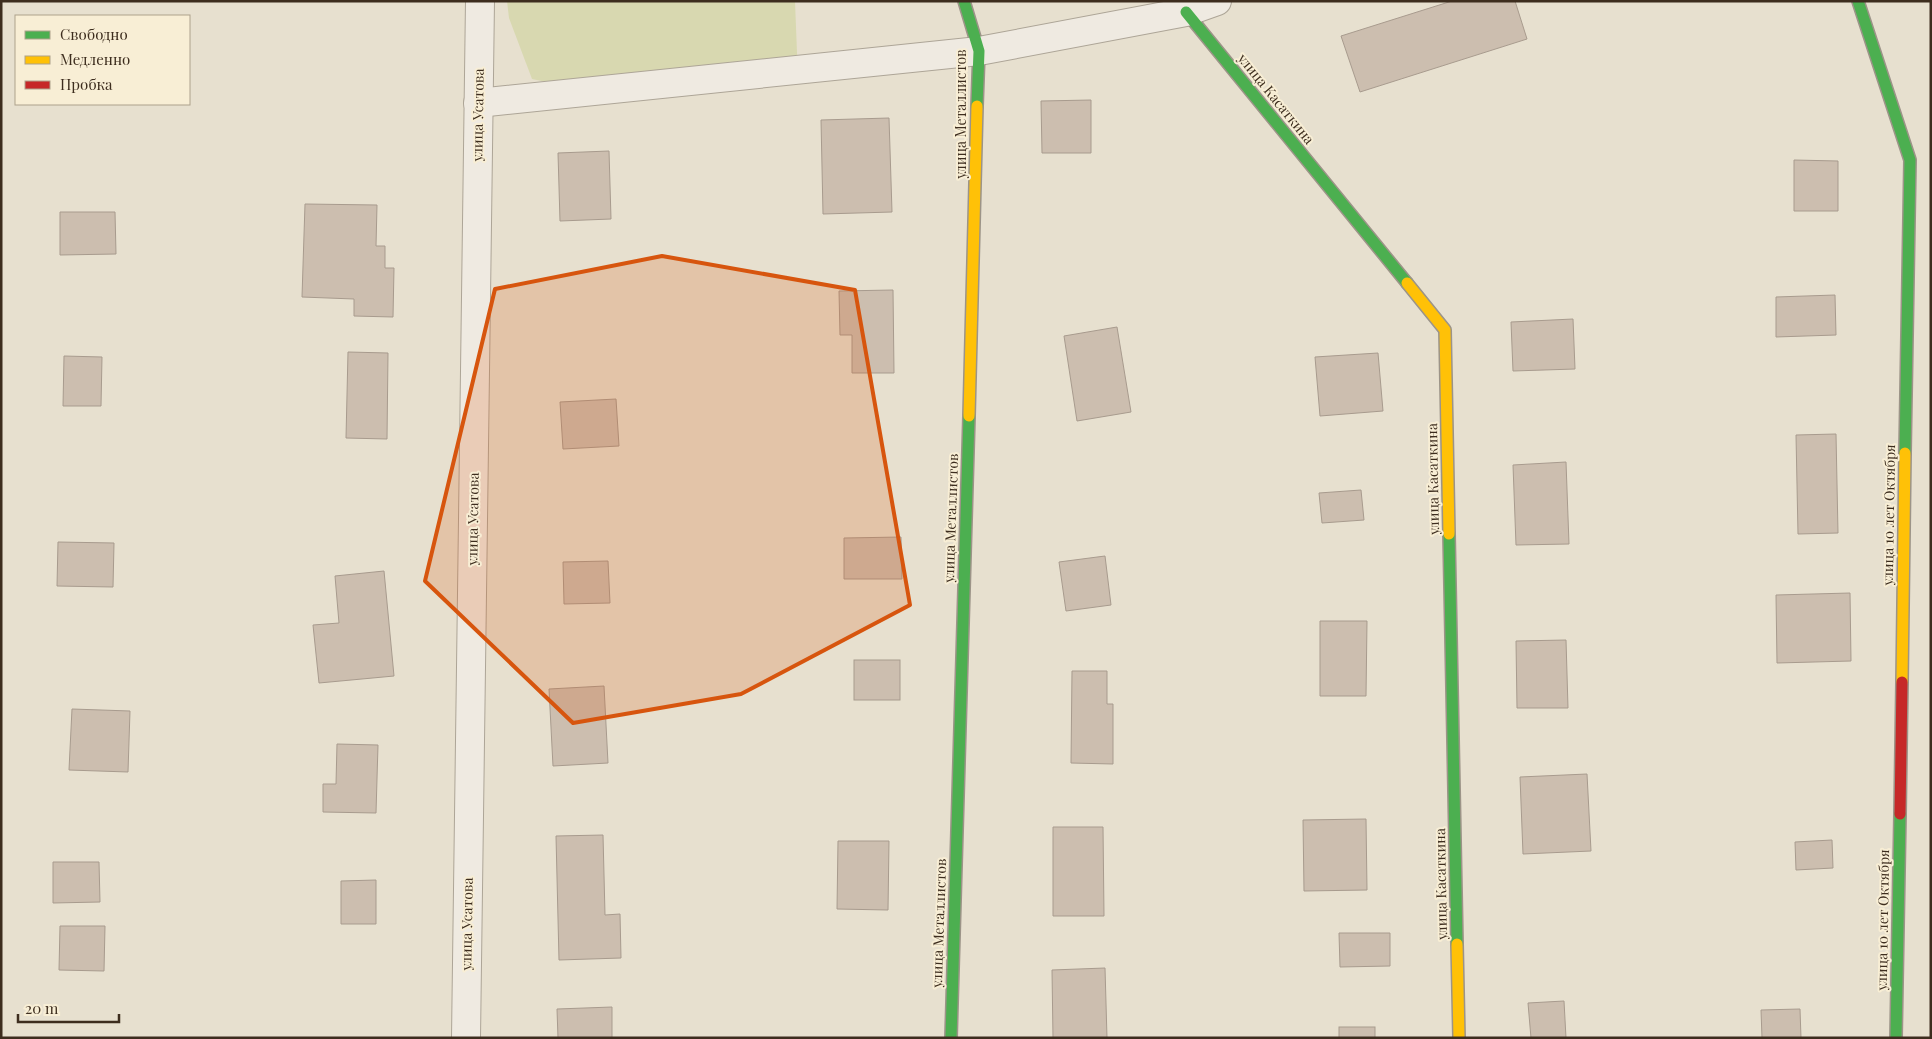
<svg xmlns="http://www.w3.org/2000/svg" width="1932" height="1039" viewBox="0 0 1932 1039" font-family="'Playfair Display',serif">
<style>
.green{fill:#d8d8b0}
.building{fill:#ccbeaf;stroke:#a89b8e}
.lines{fill:none;stroke-linecap:round;stroke-linejoin:round}
.street-casing{stroke:#ada597;stroke-width:30}
.fast-casing{stroke:#9c9488;stroke-width:14}
.slow-casing{stroke:#9c9488;stroke-width:14}
.jam-casing{stroke:#9c9488;stroke-width:14}
.street{stroke:#efeae1;stroke-width:28}
.fast{stroke:#4caf50;stroke-width:11}
.slow{stroke:#ffc107;stroke-width:11}
.jam{stroke:#c62828;stroke-width:11}
.marked{fill:#d7550e;fill-opacity:0.2;stroke:#d7550e;stroke-width:4;stroke-linejoin:round}
.labels{text-anchor:middle;stroke-width:4;stroke-linejoin:round;paint-order:stroke}
.street-label{font-size:14px;fill:#3d2d1e;stroke:#f8eed5}
</style>
<rect width="100%" height="100%" fill="#e7e0cf"/>
<polygon class="green" points="507,1 795,1 798,78 595,92 532,79 509,18"/>
<g class="building">
<polygon points="1452,1 1515,1 1527,39 1360,92 1341,36"/>
<polygon points="1091,100 1091,153 1042,153 1041,101"/>
<polygon points="889,118 892,212 823,214 821,120"/>
<polygon points="609,151 611,219 560,221 558,153"/>
<polygon points="1794,160 1838,161 1838,211 1794,211"/>
<polygon points="305,204 377,205 376,246 385,246 385,268 394,268 393,317 354,316 354,299 302,297"/>
<polygon points="60,212 115,212 116,254 60,255"/>
<polygon points="893,290 894,373 852,373 852,335 840,335 839,291"/>
<polygon points="1835,295 1836,335 1776,337 1776,297"/>
<polygon points="1573,319 1575,369 1513,371 1511,322"/>
<polygon points="1117,327 1131,412 1077,421 1064,336"/>
<polygon points="348,352 388,353 387,439 346,438"/>
<polygon points="1378,353 1383,411 1320,416 1315,357"/>
<polygon points="64,356 102,357 101,406 63,406"/>
<polygon points="616,399 619,446 563,449 560,402"/>
<polygon points="1836,434 1838,533 1798,534 1796,435"/>
<polygon points="1566,462 1569,544 1516,545 1513,465"/>
<polygon points="1361,490 1364,520 1322,523 1319,493"/>
<polygon points="901,537 902,579 844,579 844,538"/>
<polygon points="58,542 114,543 113,587 57,586"/>
<polygon points="1105,556 1111,605 1066,611 1059,562"/>
<polygon points="608,561 610,603 564,604 563,562"/>
<polygon points="384,571 394,676 319,683 313,625 339,623 335,576"/>
<polygon points="1850,593 1851,661 1777,663 1776,595"/>
<polygon points="1320,621 1367,621 1366,696 1320,696"/>
<polygon points="1566,640 1568,708 1517,708 1516,641"/>
<rect x="854" y="660" width="46" height="40"/>
<polygon points="1072,671 1107,671 1107,704 1113,704 1113,764 1071,763"/>
<polygon points="604,686 608,763 553,766 549,689"/>
<polygon points="72,709 130,711 128,772 69,770"/>
<polygon points="337,744 378,745 376,813 323,812 323,784 336,784"/>
<polygon points="1587,774 1591,851 1523,854 1520,777"/>
<polygon points="1366,819 1367,890 1304,891 1303,820"/>
<polygon points="1053,827 1103,827 1104,916 1053,916"/>
<polygon points="603,835 605,915 620,914 621,958 559,960 556,836"/>
<polygon points="1832,840 1833,868 1796,870 1795,842"/>
<polygon points="838,841 889,841 888,910 837,909"/>
<polygon points="53,862 99,862 100,902 53,903"/>
<polygon points="376,880 376,924 341,924 341,881"/>
<polygon points="60,926 105,926 104,971 59,970"/>
<polygon points="1339,933 1390,933 1390,966 1340,967"/>
<polygon points="1105,968 1107,1038 1053,1038 1052,970"/>
<polygon points="1564,1001 1566,1038 1531,1038 1528,1003"/>
<polygon points="612,1007 612,1038 558,1038 557,1009"/>
<polygon points="1800,1009 1801,1038 1762,1038 1761,1010"/>
<rect x="1339" y="1027" width="36" height="11"/>
</g>
<g class="lines">
<g class="street-casing">
<g id="street">
<polyline points="478,103 979,51 1186,12 1217,1"/>
<polyline points="466,1038 480,1"/>
</g>
</g>
<g class="fast-casing">
<g id="fast">
<polyline points="964,1 979,51 977,106"/>
<polyline points="1858,1 1910,160 1905,453"/>
<polyline points="1186,12 1407,283"/>
<polyline points="1449,534 1457,944"/>
<polyline points="951,1038 969,416"/>
<polyline points="1896,1038 1900,814"/>
</g>
</g>
<g class="slow-casing">
<g id="slow">
<polyline points="1407,283 1445,330 1449,534"/>
<polyline points="969,416 977,106"/>
<polyline points="1902,682 1905,453"/>
<polyline points="1457,944 1459,1038"/>
</g>
</g>
<g class="jam-casing">
<polyline id="jam" points="1900,814 1902,682"/>
</g>
<use href="#street" class="street"/>
<use href="#fast" class="fast"/>
<use href="#slow" class="slow"/>
<use href="#jam" class="jam"/>
</g>
<path class="marked" d="M662,256L855,290L910,605L741,694L573,723L425,581L495,289Z"/>
<g class="labels">
<g class="street-label">
<text transform="translate(1276 99) rotate(51)" y="5">улица Касаткина</text>
<text transform="translate(961 114) rotate(-90)" y="5">улица Металлистов</text>
<text transform="translate(478 115) rotate(-89)" y="5">улица Усатова</text>
<text transform="translate(1433 479) rotate(-91)" y="5">улица Касаткина</text>
<text transform="translate(1889 515) rotate(-89)" y="5">улица 10 лет Октября</text>
<text transform="translate(951 518) rotate(-88)" y="5">улица Металлистов</text>
<text transform="translate(473 519) rotate(-89)" y="5">улица Усатова</text>
<text transform="translate(1441 884) rotate(-91)" y="5">улица Касаткина</text>
<text transform="translate(1883 920) rotate(-89)" y="5">улица 10 лет Октября</text>
<text transform="translate(939 923) rotate(-88)" y="5">улица Металлистов</text>
<text transform="translate(467 924) rotate(-89)" y="5">улица Усатова</text>
</g>
</g>
<rect width="1932" height="1039" fill="none" stroke="#3d2d1e" stroke-width="5"/>
<rect x="15" y="15" width="175" height="90" fill="#f8eed5" stroke="#ada18c"/>
<rect x="25" y="31" width="25" height="8" fill="#4caf50" stroke="#ada18c"/>
<text x="60" y="40" font-size="15" fill="#3d2d1e">Свободно</text>
<rect x="25" y="56" width="25" height="8" fill="#ffc107" stroke="#ada18c"/>
<text x="60" y="65" font-size="15" fill="#3d2d1e">Медленно</text>
<rect x="25" y="81" width="25" height="8" fill="#c62828" stroke="#ada18c"/>
<text x="60" y="90" font-size="15" fill="#3d2d1e">Пробка</text>
<path d="M18 1014v8h101v-8" fill="none" stroke="#3d2d1e" stroke-width="2.5"/>
<text x="25" y="1014" font-size="15" fill="#3d2d1e" stroke="#f8eed5" stroke-width="4" paint-order="stroke">20 m</text>
</svg>
